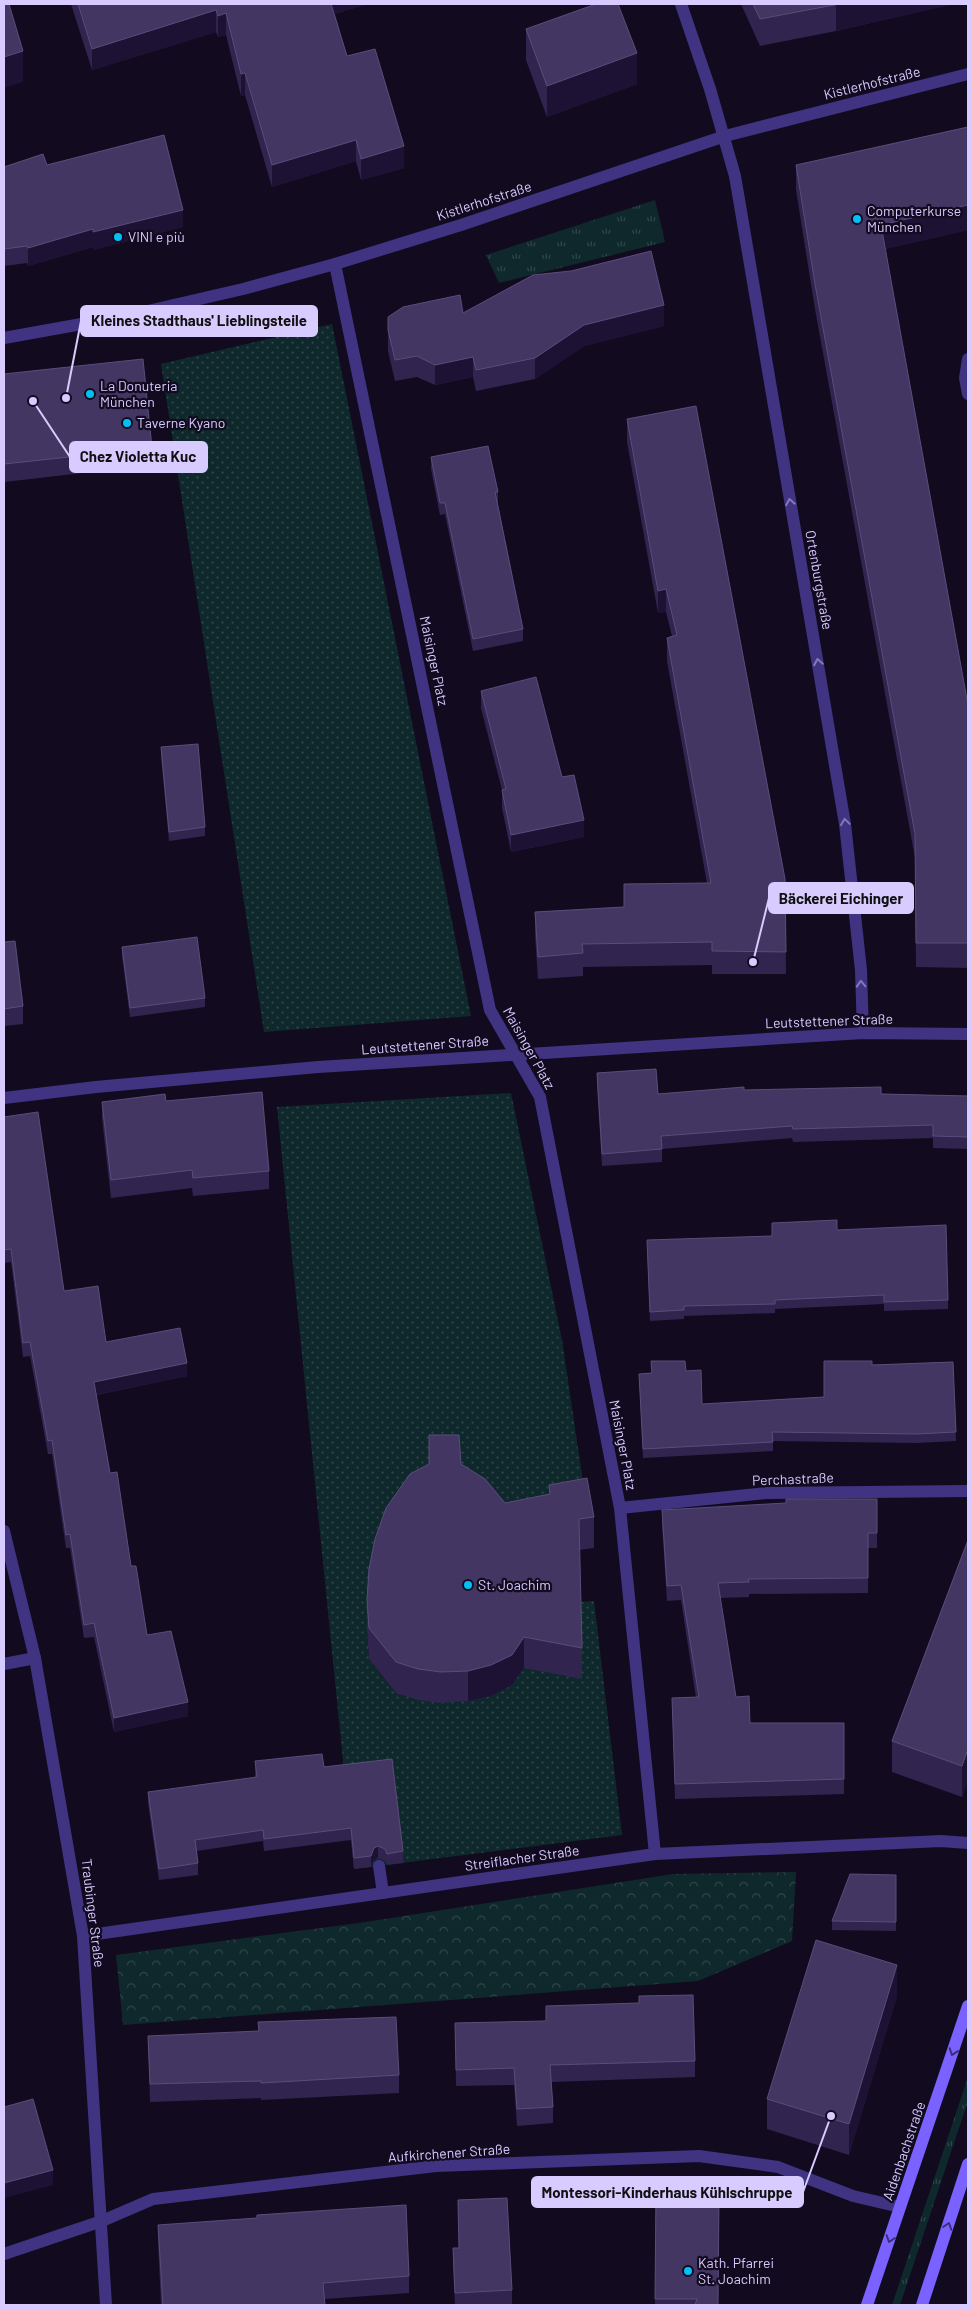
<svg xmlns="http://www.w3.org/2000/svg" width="972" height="2309" viewBox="0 0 972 2309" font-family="Barlow,sans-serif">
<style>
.grass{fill:url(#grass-tufts)}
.forest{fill:url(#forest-crowns)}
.park{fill:url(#park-dots)}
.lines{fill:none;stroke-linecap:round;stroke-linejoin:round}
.service{stroke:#403482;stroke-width:12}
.minor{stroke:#403482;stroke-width:12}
.tertiary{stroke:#403482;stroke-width:12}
.secondary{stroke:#7962ff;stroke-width:12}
.wall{fill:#31244f}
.shaded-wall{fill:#1d1234}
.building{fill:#433662;stroke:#5a4d7b}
.oneway{stroke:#8478ba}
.oneway2{stroke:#3b2e79}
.poi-dot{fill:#00c0f6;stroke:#120b20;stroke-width:2}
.labels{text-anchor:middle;stroke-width:4.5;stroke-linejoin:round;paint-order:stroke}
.street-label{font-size:14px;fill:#d7cbff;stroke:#120b20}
.poi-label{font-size:14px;fill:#d7cbff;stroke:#120b20;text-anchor:start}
.leader{fill:none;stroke:#d7cbff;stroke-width:2}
.callout-dot{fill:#d7cbff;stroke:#120b20;stroke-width:2}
.callout{fill:#d7cbff;stroke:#d7cbff;stroke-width:2}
.callout-label{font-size:15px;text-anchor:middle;font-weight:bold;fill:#111}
</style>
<defs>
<pattern id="grass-tufts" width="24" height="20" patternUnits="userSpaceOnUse" patternTransform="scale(1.25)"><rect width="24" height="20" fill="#0e282b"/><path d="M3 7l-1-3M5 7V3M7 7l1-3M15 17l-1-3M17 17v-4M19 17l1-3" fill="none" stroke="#30464b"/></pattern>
<pattern id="forest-crowns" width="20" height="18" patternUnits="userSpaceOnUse" patternTransform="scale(1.25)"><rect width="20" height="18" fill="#0e282b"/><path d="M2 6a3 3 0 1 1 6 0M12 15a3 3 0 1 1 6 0" fill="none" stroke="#30464b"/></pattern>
<pattern id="park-dots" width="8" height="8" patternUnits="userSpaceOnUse" patternTransform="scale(1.25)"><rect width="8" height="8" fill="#0e282b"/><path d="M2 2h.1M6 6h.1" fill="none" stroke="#30464b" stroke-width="1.8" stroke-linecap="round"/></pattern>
</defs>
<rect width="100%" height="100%" fill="#120b20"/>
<g class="grass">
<polygon points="655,200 665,242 499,283 486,255"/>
<polygon points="968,2077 968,2101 900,2305 892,2305"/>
</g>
<polygon class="forest" points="796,1872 792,1941 698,1981 123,2025 116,1955 359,1923 673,1874"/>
<g class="park">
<polygon points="332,324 471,1016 264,1032 161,364"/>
<polygon points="511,1093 562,1340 587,1509 367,1631 369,1659 396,1693 524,1668 580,1602 594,1601 622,1835 354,1869 277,1107"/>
</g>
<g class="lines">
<g class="service">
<polyline points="968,359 965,378 968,394"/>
<polyline points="379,1866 383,1893"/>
</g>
<g class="minor">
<polyline points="681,4 710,89 735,176 845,824 861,970 863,1033"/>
<polyline points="335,264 490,1010 540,1097 620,1508 655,1854"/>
<polyline points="4,1098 96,1087 318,1067 863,1033 968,1034"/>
<polyline points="620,1508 766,1493 968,1491"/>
<polyline points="4,1531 35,1658 83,1936 106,2305"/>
<polyline points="4,1664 35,1658"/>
<polyline points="83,1936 655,1854 941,1841 968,1843"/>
<polyline points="4,2254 102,2221 153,2199 436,2166 699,2156 778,2167 853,2196 900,2207"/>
</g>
<polyline class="tertiary" points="4,338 126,316 243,289 335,264 461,225 725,136 968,74"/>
<g class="secondary">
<polyline points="867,2305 968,2006"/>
<polyline points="922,2305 968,2164"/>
</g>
</g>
<g class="wall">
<polygon points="71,4 364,4 364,5 335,14 347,56 404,168 361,180 356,161 272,187 245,95 241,96 226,35 218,37 216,32 92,70"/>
<polygon points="741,4 953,4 836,31 760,46"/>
<polygon points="526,29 637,84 547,117 526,60"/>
<polygon points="47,165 183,227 93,250 93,247 28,266 27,263 4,266 4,167"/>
<polygon points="796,165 968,230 885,249 968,705 968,968 916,967 915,858 815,309 796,190"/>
<polygon points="463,313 664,326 584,346 535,379 476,391 473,377 435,385 417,377 395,381 388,351 388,317"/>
<polygon points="4,374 152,448 152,465 4,482"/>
<polygon points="627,419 785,879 786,974 712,974 712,965 583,967 583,976 538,979 535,935 535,912 624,907 707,883 667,661 667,638 672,636 666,612 658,613 627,442"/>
<polygon points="431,457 498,492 498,504 523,629 523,641 473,651 445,514 440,515 431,469"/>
<polygon points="481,691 562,777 584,837 511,852 502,808 502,790 481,708"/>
<polygon points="161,747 205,827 205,836 169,841 161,756"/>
<polygon points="4,942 23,1006 23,1024 4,1026"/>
<polygon points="122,947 205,998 205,1007 130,1017 122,956"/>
<polygon points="597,1073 658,1094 744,1090 968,1096 968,1149 933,1148 933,1138 793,1142 792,1138 662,1149 662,1162 602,1166 597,1086"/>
<polygon points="166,1101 269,1171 269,1189 193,1196 192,1188 111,1198 102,1119 102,1102"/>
<polygon points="4,1117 64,1291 106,1342 187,1376 96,1395 110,1473 147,1635 188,1716 114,1732 94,1637 84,1638 70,1548 66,1548 52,1454 48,1454 30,1356 23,1357 11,1262 4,1263"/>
<polygon points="837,1230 948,1300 948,1309 884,1311 884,1304 775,1309 775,1313 684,1316 684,1319 650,1321 647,1249 772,1236"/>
<polygon points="953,1362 956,1441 916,1443 773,1441 773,1451 643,1458 639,1374 686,1371 702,1404 824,1397 872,1365"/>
<polygon points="429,1435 505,1503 549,1495 549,1485 594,1517 594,1548 579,1550 582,1648 582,1679 524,1668 512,1685 491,1696 468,1701 441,1703 418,1700 396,1693 369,1659 367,1631 367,1600 429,1464"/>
<polygon points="877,1499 877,1548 868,1548 868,1593 749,1594 749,1597 720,1598 736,1697 750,1723 844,1723 844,1794 675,1799 672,1698 696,1698 681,1600 667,1601 662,1524 662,1510"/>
<polygon points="968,1540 968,1780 962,1797 892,1772 892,1741"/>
<polygon points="255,1761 324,1767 403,1851 403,1863 387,1865 385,1861 378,1858 374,1860 371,1867 354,1869 351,1840 264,1851 263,1841 197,1851 198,1863 198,1875 159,1880 148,1803 148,1792 255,1777"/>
<polygon points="896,1875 896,1931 832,1930 832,1921"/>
<polygon points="897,1996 849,2155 767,2129 767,2099"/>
<polygon points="546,2006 695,2061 695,2077 551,2082 553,2107 553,2123 517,2126 514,2085 456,2086 455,2023 546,2021"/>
<polygon points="258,2022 399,2075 399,2093 261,2100 261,2098 150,2102 148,2036 258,2031"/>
<polygon points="656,2193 718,2305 655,2305"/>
<polygon points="158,2225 409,2276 409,2293 325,2299 325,2305 161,2305 158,2242"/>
<polygon points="453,2248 512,2290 512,2305 455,2305 453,2266"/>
</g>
<g class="shaded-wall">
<polygon points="329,4 364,4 364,5 329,16"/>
<polygon points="836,4 953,4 836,31"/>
<polygon points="216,10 216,32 92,70 92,49"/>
<polygon points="226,13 226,35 218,37 218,16"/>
<polygon points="23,51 23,82 4,88 4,57"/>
<polygon points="637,53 637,84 547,117 547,86"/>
<polygon points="245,73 245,95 241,96 241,74"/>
<polygon points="356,140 356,161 272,187 272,165"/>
<polygon points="404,146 404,168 361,180 361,159"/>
<polygon points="968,205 968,230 881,250 881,225"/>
<polygon points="183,210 183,227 93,250 93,232"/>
<polygon points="93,229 93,247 28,266 28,248"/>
<polygon points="664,305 664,326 584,346 535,379 535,358 584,325"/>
<polygon points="473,357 473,377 435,385 435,365"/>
<polygon points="666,589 666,612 658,613 658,591"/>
<polygon points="584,820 584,837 511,852 511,835"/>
<polygon points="187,1363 187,1376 94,1395 94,1382"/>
<polygon points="524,1637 524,1668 512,1685 491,1696 468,1701 468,1671"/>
<polygon points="188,1702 188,1716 114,1732 114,1718"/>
<polygon points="968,1749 968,1780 962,1797 962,1766"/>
<polygon points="378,1846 378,1858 374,1860 371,1867 371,1856 374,1848"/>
<polygon points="897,1965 897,1996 849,2155 849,2124"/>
<polygon points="53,2170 53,2185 4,2198 4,2183"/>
</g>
<g class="building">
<polygon points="4,4 9,4 23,51 4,57"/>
<polygon points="78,4 331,4 347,56 375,49 404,146 361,159 356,140 272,165 245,73 241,74 226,13 218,16 216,10 92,49"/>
<polygon points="596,4 618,4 637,53 547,86 526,29"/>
<polygon points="753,4 839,4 760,19"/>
<polygon points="968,127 968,205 881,225 968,705 968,943 916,943 915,834 815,284 796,165"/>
<polygon points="164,135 183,210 93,232 93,229 28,248 27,246 4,249 4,167 43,154 47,165"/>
<polygon points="651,251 664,305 584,325 535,358 476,370 473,357 435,365 417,356 395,360 388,330 388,317 403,307 460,295 463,313 533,275 571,271"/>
<polygon points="143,359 152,448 4,464 4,374"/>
<polygon points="696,406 785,879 786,952 712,951 712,942 582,944 583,953 538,957 535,912 624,907 624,884 711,883 667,638 677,635 666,589 658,591 627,419"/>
<polygon points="488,446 498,492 495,492 523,629 473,639 445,503 440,503 431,457"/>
<polygon points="536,677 562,777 574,775 584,820 511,835 502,790 506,789 481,691"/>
<polygon points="198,744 205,827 169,832 161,747"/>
<polygon points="197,937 205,998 130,1008 122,947"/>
<polygon points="15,941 23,1006 4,1009 4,942"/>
<polygon points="656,1069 658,1094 744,1087 744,1090 881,1087 881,1094 968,1096 968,1137 933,1136 933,1125 793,1129 792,1126 661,1136 662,1149 602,1154 597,1073"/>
<polygon points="262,1092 269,1171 193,1178 192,1170 111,1180 102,1102 165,1094 166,1101"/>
<polygon points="38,1112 64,1291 98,1286 106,1342 180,1328 187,1363 94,1382 110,1473 117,1472 131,1566 136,1566 147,1635 171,1631 188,1702 114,1718 94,1623 84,1625 70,1534 66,1535 52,1440 48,1441 30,1342 23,1343 11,1249 4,1250 4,1117"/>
<polygon points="837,1220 837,1230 946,1225 948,1300 884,1302 884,1295 775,1300 775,1304 684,1306 684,1310 650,1312 647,1240 772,1236 772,1223"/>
<polygon points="651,1361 685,1361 686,1371 701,1370 702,1404 824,1397 824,1361 872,1361 872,1365 953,1362 956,1432 916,1434 772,1432 773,1442 643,1449 639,1374 652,1373"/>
<polygon points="429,1435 459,1435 461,1464 485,1479 505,1503 550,1494 549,1485 587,1478 594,1517 579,1519 582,1648 524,1637 512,1655 491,1665 468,1671 441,1672 418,1669 396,1662 369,1628 367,1600 369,1569 375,1539 386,1508 410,1474 429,1464"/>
<polygon points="786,1499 877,1499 877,1533 868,1533 868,1578 748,1579 749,1582 718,1583 736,1697 749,1696 750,1723 844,1723 844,1779 675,1784 672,1698 699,1697 681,1585 667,1586 662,1510 786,1503"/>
<polygon points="968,1540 968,1749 962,1766 892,1741"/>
<polygon points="322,1754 324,1767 392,1759 403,1851 387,1854 385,1849 378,1846 374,1848 371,1856 354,1858 351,1828 264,1839 263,1830 195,1840 198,1863 159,1869 148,1792 257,1777 255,1761"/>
<polygon points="850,1874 896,1875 896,1922 832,1921"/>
<polygon points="816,1940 897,1965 849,2124 767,2099"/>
<polygon points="693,1995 695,2061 550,2065 553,2107 517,2109 514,2068 456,2070 455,2023 546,2021 546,2006 639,2003 639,1996"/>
<polygon points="396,2017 399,2075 261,2083 261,2081 150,2084 148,2036 259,2031 258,2022"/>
<polygon points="33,2099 53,2170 4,2183 4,2107"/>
<polygon points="656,2193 719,2194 718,2305 695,2305 697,2299 655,2299"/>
<polygon points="507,2198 512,2290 455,2293 453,2248 459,2248 458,2200"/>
<polygon points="406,2205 409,2276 323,2283 325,2305 163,2305 158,2225 257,2218 257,2215"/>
</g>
<defs><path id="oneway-chevron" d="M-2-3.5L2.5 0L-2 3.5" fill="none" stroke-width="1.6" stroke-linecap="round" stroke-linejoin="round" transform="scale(1.25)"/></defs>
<g class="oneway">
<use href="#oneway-chevron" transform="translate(790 502) rotate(-100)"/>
<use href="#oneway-chevron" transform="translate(818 662) rotate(-100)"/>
<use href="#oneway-chevron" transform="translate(845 822) rotate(-98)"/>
<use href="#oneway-chevron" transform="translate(861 984) rotate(-92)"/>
</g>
<g class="oneway2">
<use href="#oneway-chevron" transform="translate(953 2052) rotate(109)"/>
<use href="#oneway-chevron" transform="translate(948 2226) rotate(-72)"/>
<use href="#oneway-chevron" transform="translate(890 2239) rotate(108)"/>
</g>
<g class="poi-dot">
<circle cx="857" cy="219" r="5"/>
<circle cx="118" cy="237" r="5"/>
<circle cx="90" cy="394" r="5"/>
<circle cx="127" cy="423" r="5"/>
<circle cx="468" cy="1585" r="5"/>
<circle cx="688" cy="2271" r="5"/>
</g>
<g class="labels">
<g class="street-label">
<text transform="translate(872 83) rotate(-14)" y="5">Kistlerhofstraße</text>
<text transform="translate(484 201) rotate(-18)" y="5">Kistlerhofstraße</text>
<text transform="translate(819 580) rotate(80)" y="5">Ortenburgstraße</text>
<text transform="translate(434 661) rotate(78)" y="5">Maisinger Platz</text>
<text transform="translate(829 1021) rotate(-2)" y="5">Leutstettener Straße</text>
<text transform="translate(425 1045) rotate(-4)" y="5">Leutstettener Straße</text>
<text transform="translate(529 1048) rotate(61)" y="5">Maisinger Platz</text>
<text transform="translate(623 1445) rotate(79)" y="5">Maisinger Platz</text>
<text transform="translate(793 1479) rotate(-2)" y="5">Perchastraße</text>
<text transform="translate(522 1858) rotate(-8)" y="5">Streiflacher Straße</text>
<text transform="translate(93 1913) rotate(83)" y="5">Traubinger Straße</text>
<text transform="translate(904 2151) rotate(-71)" y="5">Aidenbachstraße</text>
<text transform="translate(449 2153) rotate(-4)" y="5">Aufkirchener Straße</text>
</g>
<g class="poi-label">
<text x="867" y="216">Computerkurse<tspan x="867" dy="16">München</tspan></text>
<text x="128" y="242">VINI e più</text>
<text x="100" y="391">La Donuteria<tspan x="100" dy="16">München</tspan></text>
<text x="137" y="428">Taverne Kyano</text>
<text x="478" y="1590">St. Joachim</text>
<text x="698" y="2268">Kath. Pfarrei<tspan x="698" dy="16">St. Joachim</tspan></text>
</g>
</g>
<path class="leader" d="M66 398L81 321M33 401L70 457M753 962L769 898M831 2116L803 2192"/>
<g class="callout-dot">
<circle cx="66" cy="398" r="5"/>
<circle cx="33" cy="401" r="5"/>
<circle cx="753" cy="962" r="5"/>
<circle cx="831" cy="2116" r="5"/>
</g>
<g class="callout">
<rect x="81" y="306" width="236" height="30" rx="5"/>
<rect x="70" y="442" width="137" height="30" rx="5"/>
<rect x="769" y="883" width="144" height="30" rx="5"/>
<rect x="532" y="2177" width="271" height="30" rx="5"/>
</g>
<g class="callout-label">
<text x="199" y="326">Kleines Stadthaus' Lieblingsteile</text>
<text x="138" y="462">Chez Violetta Kuc</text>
<text x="841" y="904">Bäckerei Eichinger</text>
<text x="667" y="2198">Montessori-Kinderhaus Kühlschruppe</text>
</g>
<rect width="972" height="2309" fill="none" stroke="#d7cbff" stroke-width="10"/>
</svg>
